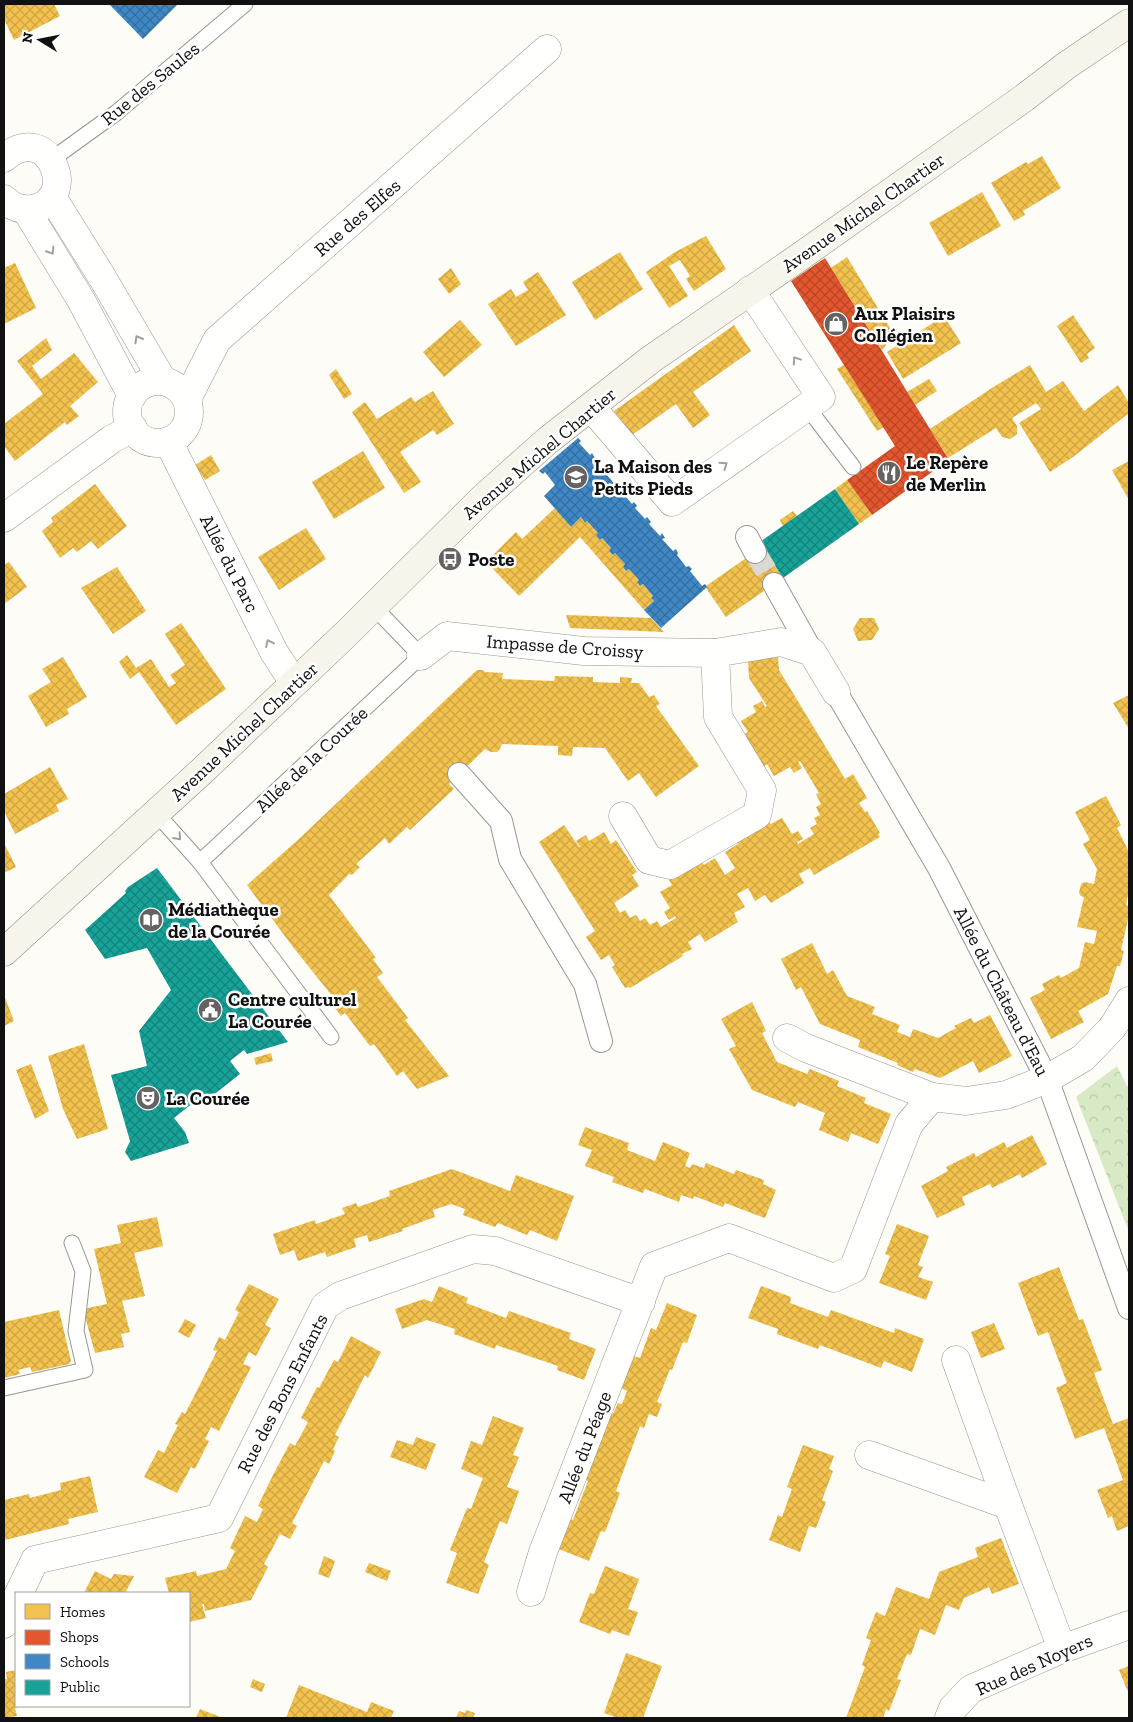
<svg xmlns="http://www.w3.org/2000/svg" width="1133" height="1722" viewBox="0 0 1133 1722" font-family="'Zilla Slab',serif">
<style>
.forest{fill:url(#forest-crowns)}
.homes{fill:url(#homes-cross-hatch)}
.shops{fill:url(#shops-cross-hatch)}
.schools{fill:url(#schools-cross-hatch)}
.public{fill:url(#public-cross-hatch)}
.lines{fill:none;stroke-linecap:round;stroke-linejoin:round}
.pedestrian-tunnel{stroke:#dad9d4;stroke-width:22;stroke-dasharray:22 11;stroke-linecap:butt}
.service-casing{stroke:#979795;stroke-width:17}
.pedestrian-casing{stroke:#979795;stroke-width:24}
.minor-casing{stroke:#979795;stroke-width:29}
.secondary-casing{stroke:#8e8d8b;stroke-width:29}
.service{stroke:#fffffe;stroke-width:15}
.pedestrian{stroke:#fffffe;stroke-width:22}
.minor{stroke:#fffffe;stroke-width:28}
.secondary{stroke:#f6f4eb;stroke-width:28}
.oneway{stroke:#a0a09f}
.labels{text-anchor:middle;stroke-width:5;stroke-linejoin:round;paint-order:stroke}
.street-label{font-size:19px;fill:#111;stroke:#fff}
.poi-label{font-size:19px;font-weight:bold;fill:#111;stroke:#fff;text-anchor:start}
</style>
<defs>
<pattern id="forest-crowns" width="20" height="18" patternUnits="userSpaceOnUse" patternTransform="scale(1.25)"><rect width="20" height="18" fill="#d8eac5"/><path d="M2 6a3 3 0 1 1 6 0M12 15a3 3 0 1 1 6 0" fill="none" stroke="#b8c8a8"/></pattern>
<pattern id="homes-cross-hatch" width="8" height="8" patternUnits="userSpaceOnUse" patternTransform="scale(1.25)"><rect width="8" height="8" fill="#f2c14e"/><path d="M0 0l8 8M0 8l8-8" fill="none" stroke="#cea543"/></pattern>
<pattern id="shops-cross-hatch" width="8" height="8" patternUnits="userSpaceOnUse" patternTransform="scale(1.25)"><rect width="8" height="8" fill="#e4572e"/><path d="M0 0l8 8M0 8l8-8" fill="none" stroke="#b74726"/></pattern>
<pattern id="schools-cross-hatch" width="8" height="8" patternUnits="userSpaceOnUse" patternTransform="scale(1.25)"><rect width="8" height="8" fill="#3f88c5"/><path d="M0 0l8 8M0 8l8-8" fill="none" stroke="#336e9f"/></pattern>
<pattern id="public-cross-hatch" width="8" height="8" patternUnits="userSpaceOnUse" patternTransform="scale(1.25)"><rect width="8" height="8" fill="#17a398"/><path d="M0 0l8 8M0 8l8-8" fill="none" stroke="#13837b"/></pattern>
</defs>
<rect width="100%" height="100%" fill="#fdfcf7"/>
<polygon class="forest" points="1117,1066 1129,1090 1129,1232 1076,1097"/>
<g class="homes">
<polygon points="4,4 54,4 60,16 14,40 4,19"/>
<polygon points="1042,156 1061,188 1023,211 1025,215 1014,221 991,183 1026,162 1028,164"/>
<polygon points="982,192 1001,226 948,256 929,223"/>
<polygon points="706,236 726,269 694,291 686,279 690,276 680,260 669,266 688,296 669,308 646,272 675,252"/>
<polygon points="620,252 643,289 595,320 572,282"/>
<polygon points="847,257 893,333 889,335 891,339 882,350 831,268"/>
<polygon points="15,263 36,308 4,324 4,268"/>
<polygon points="451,268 461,284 449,294 438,279"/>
<polygon points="538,272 566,315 516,346 488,304 511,289 516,297 528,290 523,282"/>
<polygon points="1073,315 1095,348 1087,354 1089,358 1081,363 1057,326"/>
<polygon points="944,316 961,343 903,379 887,352"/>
<polygon points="460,320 482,345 444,377 423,352"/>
<polygon points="734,325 751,351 693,392 710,415 693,428 676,404 632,435 614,411"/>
<polygon points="46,338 52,350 32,366 41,379 74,353 98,382 70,406 79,416 67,425 65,422 15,461 4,446 4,424 43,394 17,361"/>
<polygon points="844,365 884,427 877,431 837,369"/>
<polygon points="1030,365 1046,392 1063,381 1084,411 1118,385 1129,403 1129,413 1073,457 1050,472 1019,423 1041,409 1036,403 1012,418 1017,426 1017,434 1010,439 1002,437 996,428 948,458 930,429 995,386"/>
<polygon points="336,369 352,394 344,399 329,375"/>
<polygon points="929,379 937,391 915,405 907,392"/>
<polygon points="433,391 454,424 437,435 433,430 400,452 421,482 404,493 352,412 365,402 377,419 411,397 415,402"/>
<polygon points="363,451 385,488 334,519 312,482"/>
<polygon points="211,455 220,471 205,480 195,465"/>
<polygon points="1129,461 1129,500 1112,470"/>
<polygon points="847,480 872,515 859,524 835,489"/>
<polygon points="95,484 127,526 98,549 91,541 77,552 73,548 60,558 42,531 53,522 51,518"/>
<polygon points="555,508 571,527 581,517 585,523 587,521 598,533 596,535 600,540 602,538 611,548 609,551 613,555 615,553 625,564 623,567 626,571 629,569 639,580 637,582 640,586 643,584 653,596 651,598 654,601 644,610 580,537 519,596 492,568 496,564 490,558 516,532 522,539"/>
<polygon points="793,511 797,516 783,526 780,520"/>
<polygon points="306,528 326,559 279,590 258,557"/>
<polygon points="762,547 783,578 726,617 706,588 706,586"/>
<polygon points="9,562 27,587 4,604 4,565"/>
<polygon points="117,567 146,611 113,634 81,588"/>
<polygon points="566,615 651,618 664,632 570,628"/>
<polygon points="860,618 874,618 879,629 872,640 858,641 853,629"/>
<polygon points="181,623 226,689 176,725 139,672 130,679 119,662 127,655 136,668 151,659 169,687 176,683 170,675 185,665 165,634"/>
<polygon points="63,657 87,697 67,709 69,714 46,727 28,696 51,682 42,669"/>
<polygon points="778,657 779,670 845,779 853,774 867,798 859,803 865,812 867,811 880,833 878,834 880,837 814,875 810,868 799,874 804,883 771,903 765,895 755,901 748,888 737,894 745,907 734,913 738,922 705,942 700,934 688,942 692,949 682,954 683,956 630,988 628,987 625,988 612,967 615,965 609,955 601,960 586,937 595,931 539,842 564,825 579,847 580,847 576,841 586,835 589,841 604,832 611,844 616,840 637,872 632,875 639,886 614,903 620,913 625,910 630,918 636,915 640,921 645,918 650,925 657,921 661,927 676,918 675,916 669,920 664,912 670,908 660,892 672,885 669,880 701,860 704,865 715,858 725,875 735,868 725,852 738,844 735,839 767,819 771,824 782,818 792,834 798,831 803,839 797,842 798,844 814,834 810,828 817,824 814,818 820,815 816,807 821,804 816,794 819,793 800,761 798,762 802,768 794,773 790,767 774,776 767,764 762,768 742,736 748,732 741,721 756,712 753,706 762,701 765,707 767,706 749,678 748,661"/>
<polygon points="477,670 483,670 485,672 503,673 502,679 554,681 555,676 593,677 593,682 620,683 620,677 632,678 631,683 639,683 649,697 654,695 660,704 656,706 699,766 656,797 639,773 628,781 605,748 573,747 572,756 558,755 558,746 502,744 500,749 497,752 491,752 485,749 449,784 454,789 410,830 407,827 389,844 385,838 356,864 360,867 352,875 349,874 329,895 376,958 373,959 383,973 377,977 408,1018 405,1020 449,1076 417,1089 403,1071 397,1076 374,1044 370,1046 345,1013 341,1016 329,1000 333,997 293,947 247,885 300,838"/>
<polygon points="1129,695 1129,729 1113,703"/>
<polygon points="50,767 68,799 56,805 59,811 15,834 4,811 4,794"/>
<polygon points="1106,796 1121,825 1117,828 1129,852 1129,890 1126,905 1129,907 1129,915 1121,950 1124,951 1120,966 1117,966 1108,994 1078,1011 1084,1022 1051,1039 1030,998 1045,990 1042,984 1059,975 1061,978 1079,968 1085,942 1094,944 1097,931 1077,927 1084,897 1081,896 1079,893 1081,884 1085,882 1094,884 1097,869 1083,844 1090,840 1075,812"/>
<polygon points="4,843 16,867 4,873"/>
<polygon points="812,943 827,974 833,970 847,996 875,1007 872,1014 900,1025 897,1032 910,1037 913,1029 938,1038 956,1028 954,1026 971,1018 974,1023 990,1015 1012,1056 979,1073 973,1061 940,1078 915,1069 913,1072 897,1065 898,1063 858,1047 860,1040 820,1024 801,987 796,990 781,959"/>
<polygon points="4,995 14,1021 4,1026"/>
<polygon points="752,1002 766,1031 762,1033 777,1062 807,1074 810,1069 839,1081 837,1086 866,1098 864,1103 891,1114 878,1144 851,1133 848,1142 819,1130 825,1113 798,1102 795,1107 752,1090 729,1049 736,1046 721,1019"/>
<polygon points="84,1044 108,1129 77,1139 63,1109 48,1056"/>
<polygon points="271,1053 273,1061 256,1065 254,1058"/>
<polygon points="31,1064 49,1111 35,1119 16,1070"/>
<polygon points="585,1127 629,1143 627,1150 655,1161 663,1142 690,1153 685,1166 690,1168 692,1164 704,1168 706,1163 734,1174 736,1170 764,1180 763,1184 776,1190 765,1218 725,1203 723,1207 694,1196 693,1199 681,1195 679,1202 645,1189 643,1193 612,1182 614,1177 585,1166 592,1150 578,1145"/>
<polygon points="1032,1135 1047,1164 1022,1178 1020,1174 992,1188 990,1184 962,1197 965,1205 937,1218 921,1186 948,1171 946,1167 974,1153 976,1157 1004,1142 1007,1148"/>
<polygon points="452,1169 510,1191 516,1175 574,1196 557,1241 530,1230 527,1235 498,1223 495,1227 463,1215 465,1209 451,1204 433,1210 435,1217 402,1229 403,1231 369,1242 367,1235 354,1239 356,1247 327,1257 325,1252 298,1261 294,1250 280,1255 273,1234 315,1220 316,1224 345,1214 342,1208 356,1203 358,1207 390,1196 389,1191"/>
<polygon points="157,1217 163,1246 134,1253 145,1296 122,1301 130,1332 121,1334 124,1347 95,1353 83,1309 107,1304 94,1249 121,1243 117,1225"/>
<polygon points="897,1224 929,1236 918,1265 923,1267 918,1277 933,1282 926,1300 879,1283 890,1256 885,1254"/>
<polygon points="1059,1267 1079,1320 1083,1319 1102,1370 1094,1373 1113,1424 1129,1418 1129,1526 1117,1531 1112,1516 1108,1518 1097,1490 1123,1480 1104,1428 1075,1439 1056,1388 1067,1383 1048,1332 1038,1336 1018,1283"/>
<polygon points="249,1284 279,1299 265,1325 271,1328 256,1356 249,1352 243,1364 251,1367 219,1431 211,1427 205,1439 209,1441 195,1469 191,1467 177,1493 144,1477 158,1450 164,1453 178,1425 175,1424 182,1412 185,1414 217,1351 213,1350 219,1337 225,1340 239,1312 235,1310"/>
<polygon points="439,1286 468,1298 466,1303 506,1318 509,1311 571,1333 569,1339 596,1349 584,1380 557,1370 558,1366 496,1345 495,1349 454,1334 455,1329 427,1320 402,1329 395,1309 424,1299 432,1302"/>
<polygon points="761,1286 791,1297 790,1303 828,1317 831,1310 894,1333 895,1328 924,1339 912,1372 884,1361 881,1368 820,1345 818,1349 777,1334 778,1329 748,1318"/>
<polygon points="667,1303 697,1315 687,1343 683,1342 672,1370 670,1369 657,1402 662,1404 657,1417 649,1414 644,1428 640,1426 616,1491 620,1493 605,1532 601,1531 589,1561 556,1548 568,1518 573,1520 588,1481 581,1478 606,1412 613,1414 618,1403 622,1404 627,1391 621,1388 633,1356 640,1358 651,1328 656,1330"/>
<polygon points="59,1310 71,1361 69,1364 32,1372 30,1367 18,1370 20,1374 4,1378 4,1322"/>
<polygon points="185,1319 196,1325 189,1338 178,1332"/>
<polygon points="994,1323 1005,1349 981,1358 971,1332"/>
<polygon points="351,1336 381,1352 368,1378 365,1375 335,1435 339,1437 333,1449 335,1451 329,1464 324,1461 292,1523 297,1526 290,1539 280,1534 264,1564 268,1567 251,1600 205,1611 204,1604 202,1604 206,1618 189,1622 189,1593 169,1593 165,1578 196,1571 197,1576 226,1569 235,1551 230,1548 245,1516 257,1522 263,1509 258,1506 273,1475 290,1443 295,1446 308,1422 301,1418 317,1387 319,1388 334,1360 338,1362"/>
<polygon points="493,1416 524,1428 513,1455 519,1457 507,1487 519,1491 507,1524 500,1521 484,1562 489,1565 478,1594 446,1583 457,1553 450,1550 467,1508 471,1509 483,1478 461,1469 471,1441 482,1445"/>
<polygon points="416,1437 436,1444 426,1470 390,1457 397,1440 413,1445"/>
<polygon points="803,1445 834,1456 829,1469 833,1471 822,1500 826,1502 816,1528 809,1526 800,1552 769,1540 778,1515 782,1517 792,1489 787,1487"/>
<polygon points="90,1476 98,1512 68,1519 69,1524 5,1540 4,1500 29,1494 30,1498 61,1490 60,1483"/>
<polygon points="1001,1538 1019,1584 992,1594 989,1587 964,1598 959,1610 946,1605 935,1635 920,1629 911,1655 907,1654 897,1679 901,1680 889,1711 886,1709 883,1718 846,1718 865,1667 862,1665 871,1640 866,1638 876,1612 885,1616 896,1587 929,1599 939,1572 978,1557 975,1548"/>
<polygon points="324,1556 335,1561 329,1578 318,1574"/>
<polygon points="369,1563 391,1571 387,1581 365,1572"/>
<polygon points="605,1566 639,1579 628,1609 638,1612 629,1636 612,1630 610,1634 579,1622 590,1593 594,1594"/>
<polygon points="95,1571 111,1579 114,1574 134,1576 125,1593 84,1593"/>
<polygon points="626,1653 662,1666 643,1718 618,1718 604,1713"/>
<polygon points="1129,1666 1129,1694 1119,1670"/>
<polygon points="16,1670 16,1706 21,1706 15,1708 17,1716 4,1718 4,1679 7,1679 6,1672"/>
<polygon points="253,1679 265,1684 262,1692 250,1687"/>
<polygon points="299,1685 367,1712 371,1702 394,1711 391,1718 286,1718"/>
<polygon points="200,1709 223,1718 196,1718"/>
<polygon points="466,1710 475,1713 473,1718 456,1718 459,1711 465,1713"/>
</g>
<polygon class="shops" points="825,258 949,460 872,515 847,480 895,446 791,281"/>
<g class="schools">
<polygon points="109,4 178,4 143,39"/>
<polygon points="578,438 581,441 579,443 590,455 592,453 595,458 593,459 603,470 604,468 608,472 606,474 617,487 620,485 623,489 621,491 632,504 634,502 637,506 635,508 645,519 647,517 651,522 649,524 660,536 662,533 665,538 662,539 673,551 676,549 678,553 677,555 686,567 689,566 692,569 690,571 702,586 705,584 707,587 661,628 644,610 654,601 651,598 653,596 643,584 640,586 637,582 639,580 629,569 626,571 623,567 625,564 615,553 613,555 609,551 611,548 602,538 600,540 596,535 598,533 587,521 585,523 581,517 571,527 544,496 555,485 545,472 543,474 539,471"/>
</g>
<g class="public">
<polygon points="835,489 859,524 783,578 760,542"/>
<polygon points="157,868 288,1042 247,1054 244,1050 230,1061 240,1074 207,1100 203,1095 174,1118 185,1132 189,1143 131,1161 125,1152 130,1141 111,1075 147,1066 139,1031 171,990 147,948 105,959 85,930 126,893 125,891 128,887"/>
</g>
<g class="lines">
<polyline class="pedestrian-tunnel" points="755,552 774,584"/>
<g class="service-casing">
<g id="service">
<polyline points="52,161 62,152 116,113 245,4"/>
<polyline points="807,407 853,467"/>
<polyline points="156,813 200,862 331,1037"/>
<polyline points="200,862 421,656 374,607"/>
<polyline points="4,1388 85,1370 76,1331 83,1271 72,1243"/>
</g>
</g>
<g class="pedestrian-casing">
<g id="pedestrian">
<polyline points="747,537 755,552"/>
<polyline points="774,584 812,652"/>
<polyline points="836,692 939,868 1047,1079 1129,1308"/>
<polyline points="459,774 501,821 510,859 585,984 601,1041"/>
</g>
</g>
<g class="minor-casing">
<g id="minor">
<path d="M4,158C50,118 81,202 32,209C20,210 12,207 4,199"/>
<polyline points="52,197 102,277 163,381"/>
<polyline points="26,210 81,300 132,396"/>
<circle cx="158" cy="412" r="31"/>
<polyline points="187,399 217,340 547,49"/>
<polyline points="591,407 672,502 821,397 750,290"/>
<polyline points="168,441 274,652 294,683"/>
<polyline points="4,518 112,439 133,428"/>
<polyline points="421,656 447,636 584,651 715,653 781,642 812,652 836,692"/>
<polyline points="623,816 649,860 670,865 757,815 762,790 718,717 715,653"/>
<polyline points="787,1038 806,1048 932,1097 966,1101 1006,1095 1047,1079 1083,1058 1112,1028 1129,1001"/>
<polyline points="956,1360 1008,1505 1062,1649"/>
<polyline points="869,1455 1008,1505"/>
<polyline points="531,1592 543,1552 654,1266 729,1238 834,1278 853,1269 909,1124 932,1097"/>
<polyline points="19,1593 35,1560 219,1518 325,1306 340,1296 473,1249 495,1251 641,1302"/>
<polyline points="4,1624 16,1599"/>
<polyline points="949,1718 953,1708 971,1689 1062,1649 1129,1625"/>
</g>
</g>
<g class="secondary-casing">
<polyline id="secondary" points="4,952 202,771 345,635 482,499 547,441 650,360 801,256 1024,98 1067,65 1129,23"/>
</g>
<use href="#service" class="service"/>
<use href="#pedestrian" class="pedestrian"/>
<use href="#minor" class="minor"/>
<use href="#secondary" class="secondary"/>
</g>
<defs><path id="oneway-chevron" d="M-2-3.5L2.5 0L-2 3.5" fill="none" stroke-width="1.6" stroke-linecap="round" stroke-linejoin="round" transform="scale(1.25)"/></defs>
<g class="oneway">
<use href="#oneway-chevron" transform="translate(51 251) rotate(58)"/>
<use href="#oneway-chevron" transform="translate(138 339) rotate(-120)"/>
<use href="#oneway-chevron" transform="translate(796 360) rotate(-124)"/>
<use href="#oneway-chevron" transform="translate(724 465) rotate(-35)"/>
<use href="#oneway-chevron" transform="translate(269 643) rotate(-116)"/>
<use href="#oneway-chevron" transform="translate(178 837) rotate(48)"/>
</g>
<defs>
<g id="shop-disc" transform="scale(1.25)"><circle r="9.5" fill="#646362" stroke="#fff"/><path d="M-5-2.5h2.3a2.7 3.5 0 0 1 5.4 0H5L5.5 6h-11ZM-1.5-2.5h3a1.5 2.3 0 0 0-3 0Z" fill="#fff"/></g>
<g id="restaurant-disc" transform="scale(1.25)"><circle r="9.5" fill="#646362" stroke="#fff"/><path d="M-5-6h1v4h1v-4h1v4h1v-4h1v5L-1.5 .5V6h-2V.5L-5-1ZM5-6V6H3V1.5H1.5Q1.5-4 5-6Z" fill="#fff"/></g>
<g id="school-disc" transform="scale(1.25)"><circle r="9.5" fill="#646362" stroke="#fff"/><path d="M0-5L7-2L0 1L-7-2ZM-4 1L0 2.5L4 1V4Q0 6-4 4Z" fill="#fff"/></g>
<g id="bus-disc" transform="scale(1.25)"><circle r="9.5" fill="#646362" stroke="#fff"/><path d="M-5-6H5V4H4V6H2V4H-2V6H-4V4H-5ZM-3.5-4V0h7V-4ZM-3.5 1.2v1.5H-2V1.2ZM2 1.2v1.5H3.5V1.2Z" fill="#fff"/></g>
<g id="library-disc" transform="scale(1.25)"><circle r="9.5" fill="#646362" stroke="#fff"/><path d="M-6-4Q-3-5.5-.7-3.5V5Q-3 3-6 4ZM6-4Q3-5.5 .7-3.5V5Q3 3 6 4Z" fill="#fff"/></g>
<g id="civic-disc" transform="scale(1.25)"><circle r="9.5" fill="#646362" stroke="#fff"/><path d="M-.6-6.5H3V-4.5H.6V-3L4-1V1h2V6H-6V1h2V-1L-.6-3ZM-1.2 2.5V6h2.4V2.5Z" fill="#fff"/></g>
<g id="theatre-disc" transform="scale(1.25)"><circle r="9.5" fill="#646362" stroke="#fff"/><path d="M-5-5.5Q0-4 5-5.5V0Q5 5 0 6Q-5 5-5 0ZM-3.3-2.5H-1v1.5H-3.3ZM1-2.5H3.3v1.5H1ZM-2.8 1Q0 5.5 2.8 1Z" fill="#fff"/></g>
</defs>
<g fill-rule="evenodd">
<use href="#shop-disc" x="836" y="324"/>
<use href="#restaurant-disc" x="889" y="473"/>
<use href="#school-disc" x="576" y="477"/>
<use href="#bus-disc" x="450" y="559"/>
<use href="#library-disc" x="151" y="920"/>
<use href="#civic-disc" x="210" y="1010"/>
<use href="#theatre-disc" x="148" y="1098"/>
</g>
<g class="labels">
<g class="street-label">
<text transform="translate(150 83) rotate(-39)" y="7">Rue des Saules</text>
<text transform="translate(863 212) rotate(-35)" y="7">Avenue Michel Chartier</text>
<text transform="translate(357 217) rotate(-41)" y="7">Rue des Elfes</text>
<text transform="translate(539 453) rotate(-40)" y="7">Avenue Michel Chartier</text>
<text transform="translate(230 563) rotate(63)" y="7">Allée du Parc</text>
<text transform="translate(565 646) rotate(4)" y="7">Impasse de Croissy</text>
<text transform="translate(244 731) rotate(-43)" y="7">Avenue Michel Chartier</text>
<text transform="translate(311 759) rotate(-43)" y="7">Allée de la Courée</text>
<text transform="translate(1002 991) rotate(63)" y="7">Allée du Château d'Eau</text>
<text transform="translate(282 1393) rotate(-63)" y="7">Rue des Bons Enfants</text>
<text transform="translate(584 1447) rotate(-69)" y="7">Allée du Péage</text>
<text transform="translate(1034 1664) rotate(-24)" y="7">Rue des Noyers</text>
</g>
<g class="poi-label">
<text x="854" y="320">Aux Plaisirs<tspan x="854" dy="22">Collégien</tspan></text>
<text x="906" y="469">Le Repère<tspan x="906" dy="22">de Merlin</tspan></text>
<text x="594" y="473">La Maison des<tspan x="594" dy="22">Petits Pieds</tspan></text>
<text x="468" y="566">Poste</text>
<text x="168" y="916">Médiathèque<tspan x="168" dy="22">de la Courée</tspan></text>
<text x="228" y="1006">Centre culturel<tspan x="228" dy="22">La Courée</tspan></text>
<text x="166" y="1105">La Courée</text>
</g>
</g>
<rect width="1133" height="1722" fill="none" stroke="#111111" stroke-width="10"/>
<rect x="15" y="1592" width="175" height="115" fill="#ffffff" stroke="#a0a0a0"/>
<rect x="25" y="1604" width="25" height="15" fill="#f2c14e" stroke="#a0a0a0"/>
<text x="60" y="1617" font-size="15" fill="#111111">Homes</text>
<rect x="25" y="1630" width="25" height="15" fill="#e4572e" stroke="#a0a0a0"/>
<text x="60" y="1642" font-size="15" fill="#111111">Shops</text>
<rect x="25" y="1654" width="25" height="15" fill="#3f88c5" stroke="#a0a0a0"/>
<text x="60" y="1667" font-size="15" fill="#111111">Schools</text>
<rect x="25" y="1680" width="25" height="15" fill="#17a398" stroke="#a0a0a0"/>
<text x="60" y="1692" font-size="15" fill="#111111">Public</text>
<g transform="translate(40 40) rotate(280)" stroke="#ffffff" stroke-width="4" paint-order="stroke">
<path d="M0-4L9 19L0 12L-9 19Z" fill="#111111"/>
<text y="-8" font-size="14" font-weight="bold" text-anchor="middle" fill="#111111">N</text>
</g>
</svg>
